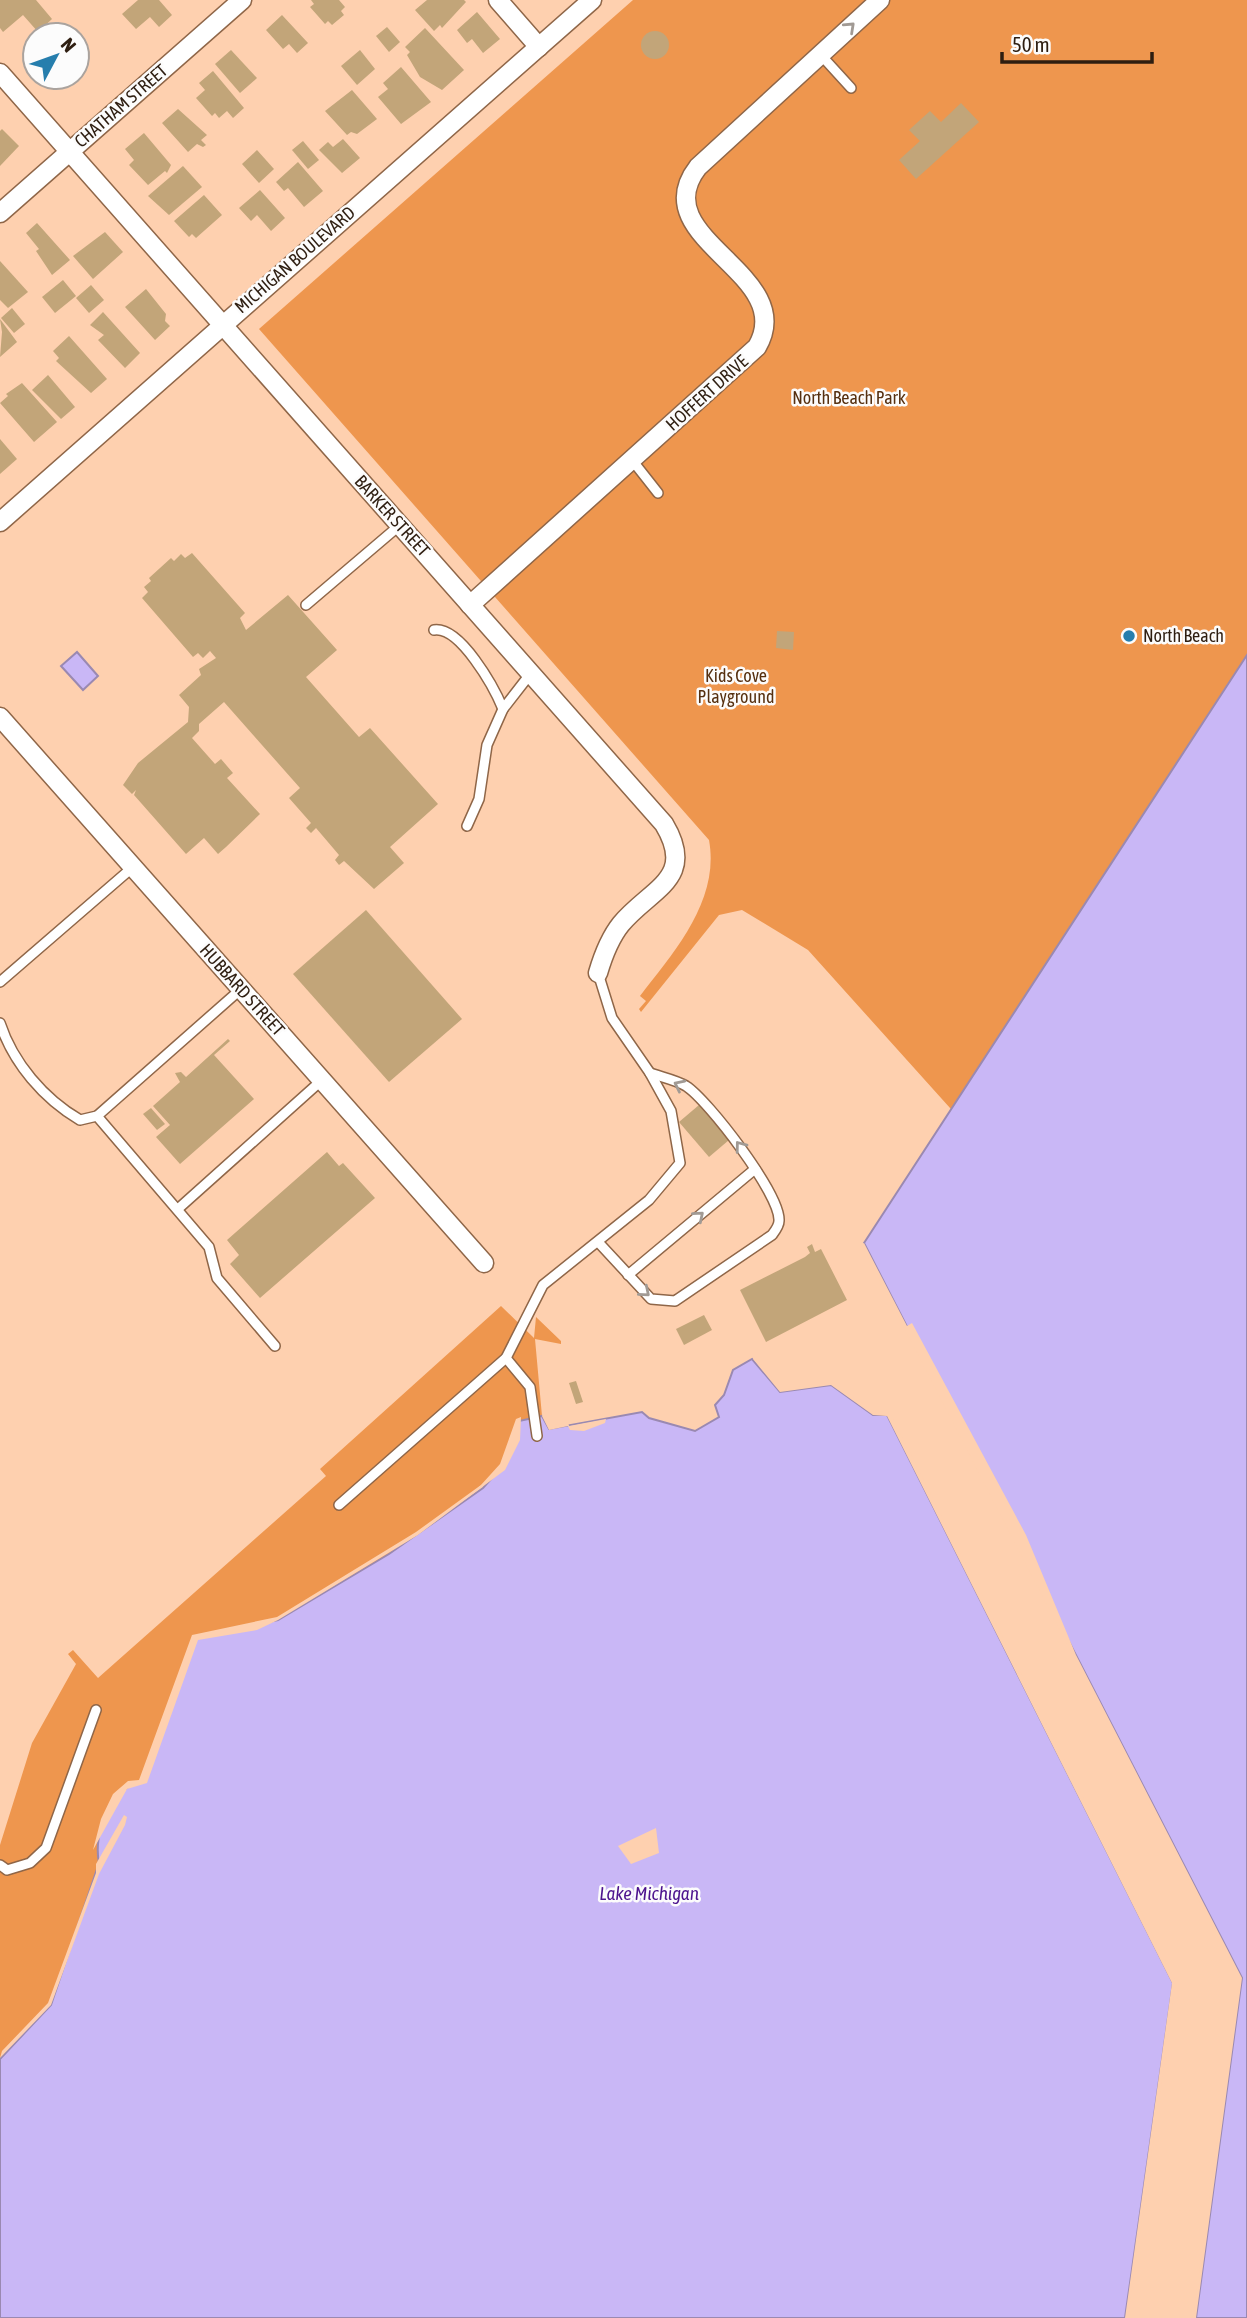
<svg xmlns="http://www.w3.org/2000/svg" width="1247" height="2318" viewBox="0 0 1247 2318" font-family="'Asap Condensed',sans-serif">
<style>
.green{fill:#ee964e}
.water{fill:#c9b7f6;stroke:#9a89b1;stroke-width:2}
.pier{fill:#fed0af}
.building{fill:#c2a579}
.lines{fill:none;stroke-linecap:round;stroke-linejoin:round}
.service-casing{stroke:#8f6648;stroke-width:12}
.minor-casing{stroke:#8f6648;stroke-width:21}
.service{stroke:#fff;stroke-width:9}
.minor{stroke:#fff;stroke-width:18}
.oneway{stroke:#a19a94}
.poi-dot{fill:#267ead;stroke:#fcfcfc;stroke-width:2.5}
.labels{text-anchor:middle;stroke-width:5;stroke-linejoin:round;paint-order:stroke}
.street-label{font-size:18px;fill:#2e1e11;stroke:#fcfcfc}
.park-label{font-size:18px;fill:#563010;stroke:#fcfcfc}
.poi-label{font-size:18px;fill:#2e1e11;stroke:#fcfcfc;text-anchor:start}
.water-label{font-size:19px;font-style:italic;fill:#4d148e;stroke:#fcfcfc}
</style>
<rect width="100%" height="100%" fill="#fed0af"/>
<g class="green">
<path d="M633,0H1247V686L968,1128L808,950L742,910L719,915L641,1012L639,1009L646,1001L640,996C675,951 720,900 709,840L259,329Z"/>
<path d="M501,1306L534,1338L536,1317L561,1341V1344L535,1339L542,1416L519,1421L503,1466L141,1783C118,1807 92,1826 99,1863L51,2005L0,2058V1845L32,1743L76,1664L68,1654L73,1650L98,1678L326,1476L320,1469Z"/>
</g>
<g class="water">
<polygon points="77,652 98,676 83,690 61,666"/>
<polygon points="1247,655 1247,2318 1196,2318 1242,1978 864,1243"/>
<path d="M752,1359L780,1392L831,1385L873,1415H887L1173,1983L1125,2318H0V2059L51,2005L99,1863C93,1834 109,1788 142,1782L194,1637L278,1620L389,1554L483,1488L503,1466L519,1421L542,1416L549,1429L642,1412L649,1418L695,1431L719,1417L715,1405L724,1395L733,1370Z"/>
</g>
<g class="pier">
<polygon points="864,1243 907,1326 912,1323 1026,1535 1076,1655 1242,1978 1196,2318 1193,2318 1239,1978 861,1244"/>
<polygon points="754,1356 781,1389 833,1383 874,1411 890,1413 1176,1981 1128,2318 1125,2318 1172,1983 887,1416 873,1415 831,1385 780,1392 753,1359"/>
<polygon points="543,1413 551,1426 568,1422 569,1426 606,1419 605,1423 584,1431 570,1430 568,1426 549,1430 542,1416"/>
<polygon points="521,1417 520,1440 505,1470 418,1535 278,1620 257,1630 198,1640 147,1783 127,1789 93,1850 101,1819 113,1794 128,1781 139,1780 192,1635 277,1617 416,1532 481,1485 500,1464 516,1419"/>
<polygon points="124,1815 127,1817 125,1825 99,1874 51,2005 0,2058 2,2051 48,2003 96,1873 96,1864"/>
<polygon points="656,1828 659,1853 631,1864 618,1846"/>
</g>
<g class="building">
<polygon points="0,0 36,0 52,19 38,32 23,15 3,32 0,28"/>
<polygon points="138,0 159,0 172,15 159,27 150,17 136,29 122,14"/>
<polygon points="311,0 339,0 345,7 341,11 344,15 332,25 328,21 325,24 310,7 314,4"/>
<polygon points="427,0 464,0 466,2 442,28 440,25 434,31 415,10"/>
<polygon points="477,12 500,39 483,53 472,39 467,43 457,30"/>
<polygon points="282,15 308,43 297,53 289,44 283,49 266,30"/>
<polygon points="387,27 400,42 389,52 376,36"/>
<polygon points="425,28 464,70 442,90 420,77 407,55 410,52 405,47"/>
<circle cx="655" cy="45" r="14"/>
<polygon points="231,50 257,78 240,93 215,64"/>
<polygon points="360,50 375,69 357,85 341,66"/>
<polygon points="401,67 431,102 401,124 378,97 388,89 383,83"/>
<polygon points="213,71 244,108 233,118 227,111 219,118 215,113 212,116 196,98 205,90 199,83"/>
<polygon points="352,90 377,119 357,134 351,132 347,135 325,111"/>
<polygon points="961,103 979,122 916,179 899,160 920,141 909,130 930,111 941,122"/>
<polygon points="178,109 207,135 201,140 206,145 203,147 197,144 188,152 162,123"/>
<polygon points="2,129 19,146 0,166 0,131"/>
<polygon points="144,133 171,165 167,173 165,171 148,185 129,165 134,160 125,149"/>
<polygon points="343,139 360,158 342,173 319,150 328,142 333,147"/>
<polygon points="303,141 319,160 308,169 292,150"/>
<polygon points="257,150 274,169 259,183 242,164"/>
<polygon points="298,162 323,191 304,207 288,188 284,191 276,182"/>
<polygon points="183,166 202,187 169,215 148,196"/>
<polygon points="260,190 285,218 271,231 257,215 251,221 239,208"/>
<polygon points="204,195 222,215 196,238 192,234 189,237 174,221"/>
<polygon points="37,223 70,260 52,275 36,251 39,249 26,233"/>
<polygon points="105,232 123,252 93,279 73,256"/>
<polygon points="0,261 28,292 8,308 0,300"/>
<polygon points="63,280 76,296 55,313 42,297"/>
<polygon points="91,285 104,300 89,313 76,298"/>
<polygon points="146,289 166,314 165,321 170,326 155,340 125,307"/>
<polygon points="12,308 25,324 14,333 1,318"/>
<polygon points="103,312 140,353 125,368 98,340 104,335 90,325"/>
<polygon points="0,319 17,342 0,357 2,332"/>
<polygon points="69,336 107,379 91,393 56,361 59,358 53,351"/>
<polygon points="48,375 75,407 61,419 32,390"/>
<polygon points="22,383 57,422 34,442 0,403 8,396 6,394"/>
<polygon points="0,439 17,459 0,474"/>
<polygon points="192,553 245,613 240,618 246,630 288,595 337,650 306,677 359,737 370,728 438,804 390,847 404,863 374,889 344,861 339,865 335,860 339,855 316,828 311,833 306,828 311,823 289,798 300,788 224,702 199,724 199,731 192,738 215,764 221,759 233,773 227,778 260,814 226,847 218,854 204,838 186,854 134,795 136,790 132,794 123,785 138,763 188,722 189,707 179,695 201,675 199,669 216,658 210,651 203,658 198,653 193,657 142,598 148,592 144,587 151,581 149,578 171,558 174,561 181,554 185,558"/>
<polygon points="777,631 794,632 793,650 776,648"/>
<polygon points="366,910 462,1019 389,1082 293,974"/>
<polygon points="228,1039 230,1041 214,1055 254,1099 180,1164 156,1137 170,1125 153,1106 180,1082 175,1073 181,1072 186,1077"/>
<polygon points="699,1105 729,1140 709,1157 679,1122"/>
<polygon points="151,1108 165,1124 157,1130 143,1114"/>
<polygon points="327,1152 339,1166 343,1163 375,1198 260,1298 230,1264 239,1255 227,1240"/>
<polygon points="812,1244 815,1252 821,1249 847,1300 766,1342 740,1290 805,1257 810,1253 807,1247"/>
<polygon points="704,1315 712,1330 684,1345 676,1329"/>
<polygon points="576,1381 583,1402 576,1404 569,1383"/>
</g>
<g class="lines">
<g class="service-casing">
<g id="service">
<polyline points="820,54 851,88"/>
<polyline points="632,460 658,493"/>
<polyline points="306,605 400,525"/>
<path d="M434,630C460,626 494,687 503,709"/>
<polyline points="467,826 479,799 487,745 503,709 531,673"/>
<polyline points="0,982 133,867"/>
<path d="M0,1023C13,1063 44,1099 80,1120L97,1116L241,989"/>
<polyline points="97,1116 209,1247 217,1278 275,1346"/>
<polyline points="179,1208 322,1080"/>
<path d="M599,1243L651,1299L675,1301L772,1235C775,1231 779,1226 779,1221C781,1195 708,1100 686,1086C676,1080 661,1077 650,1073"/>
<polyline points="628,1275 755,1169"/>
<polyline points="506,1358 530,1387 537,1436"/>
<polyline points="339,1505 506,1358 543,1285 649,1200 680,1163 671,1111 650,1073 612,1018 598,973"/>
<polyline points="0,1865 7,1870 30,1863 46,1848 96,1710"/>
</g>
</g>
<g class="minor-casing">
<g id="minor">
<polyline points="498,0 539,47"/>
<path d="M0,73L664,824C697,879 651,888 621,924C609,939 603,956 598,973"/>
<polyline points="0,213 242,0"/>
<polyline points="0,522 592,0"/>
<path d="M470,605L757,347C800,273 642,239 698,167L880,0"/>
<polyline points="0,717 484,1263"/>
</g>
</g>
<use href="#service" class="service"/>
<use href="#minor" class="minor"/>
</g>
<defs><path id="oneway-chevron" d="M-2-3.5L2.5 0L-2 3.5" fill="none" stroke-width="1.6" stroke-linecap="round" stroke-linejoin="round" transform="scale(1.75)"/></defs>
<g class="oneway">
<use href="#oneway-chevron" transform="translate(850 27) rotate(-43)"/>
<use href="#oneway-chevron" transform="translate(679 1085) rotate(-154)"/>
<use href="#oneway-chevron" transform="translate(740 1146) rotate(-127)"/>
<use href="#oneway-chevron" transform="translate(699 1216) rotate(-40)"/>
<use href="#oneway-chevron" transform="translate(645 1292) rotate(40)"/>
</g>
<circle class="poi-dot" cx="1129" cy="636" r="7"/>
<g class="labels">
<g class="street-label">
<text transform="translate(121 106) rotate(-41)" y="6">CHATHAM STREET</text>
<text transform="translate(295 260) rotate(-41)" y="6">MICHIGAN BOULEVARD</text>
<text transform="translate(707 393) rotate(-42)" y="6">HOFFERT DRIVE</text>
<text transform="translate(392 516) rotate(48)" y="6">BARKER STREET</text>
<text transform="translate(242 990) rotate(48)" y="6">HUBBARD STREET</text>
</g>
<g class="park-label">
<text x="849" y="404">North Beach Park</text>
<text x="736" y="682">Kids Cove<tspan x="736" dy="21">Playground</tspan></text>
</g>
<g class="poi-label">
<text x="1143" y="642">North Beach</text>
</g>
<g class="water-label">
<text x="649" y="1900">Lake Michigan</text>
</g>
</g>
<g transform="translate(56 56) rotate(49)"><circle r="33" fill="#fcfcfc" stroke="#aaa39e" stroke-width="2"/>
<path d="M0-5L12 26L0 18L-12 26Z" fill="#267ead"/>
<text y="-10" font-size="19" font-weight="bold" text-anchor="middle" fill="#2e1e11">N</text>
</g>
<path d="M1002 52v10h150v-10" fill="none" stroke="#2e1e11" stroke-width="3.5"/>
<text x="1012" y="52" font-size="21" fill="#2e1e11" stroke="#fcfcfc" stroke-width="5" paint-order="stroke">50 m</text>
</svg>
